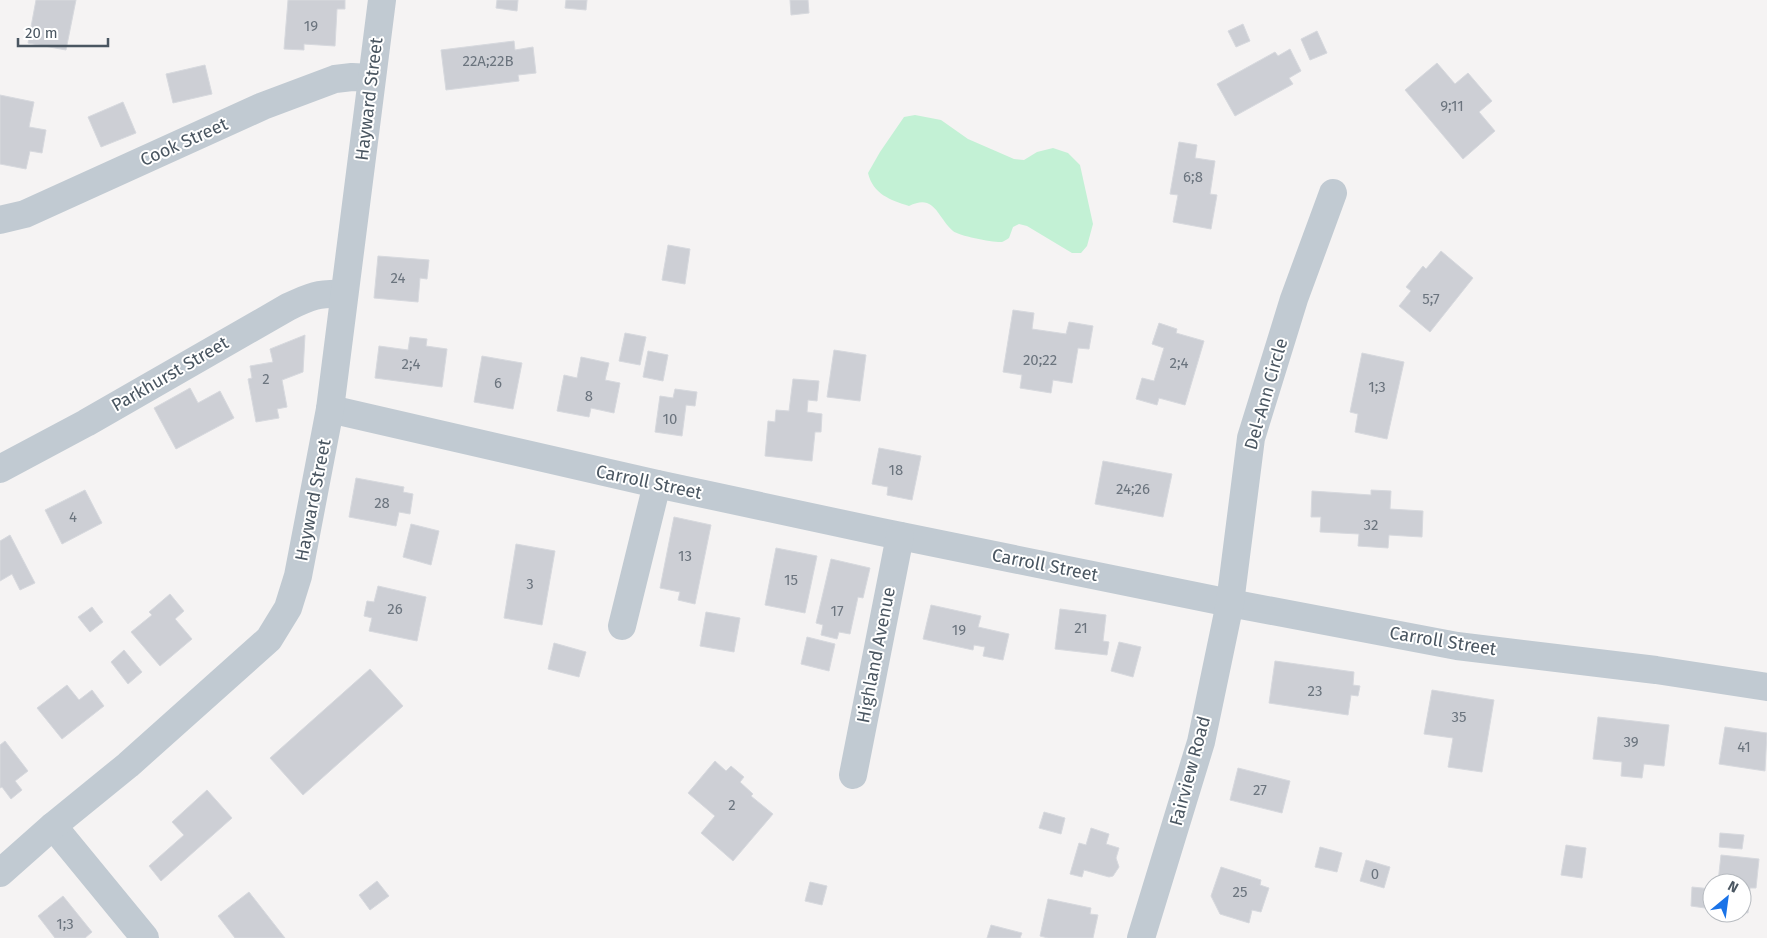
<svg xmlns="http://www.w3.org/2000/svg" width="1767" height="938" viewBox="0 0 1767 938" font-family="'Fira Sans',sans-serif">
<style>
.green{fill:#c3f1d5}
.building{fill:#cdcfd5;stroke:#d7d9de}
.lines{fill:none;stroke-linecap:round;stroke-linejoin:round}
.minor{stroke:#c1cad2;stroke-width:28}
.labels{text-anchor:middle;stroke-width:4;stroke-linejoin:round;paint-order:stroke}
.number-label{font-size:15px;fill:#6b747e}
.street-label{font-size:18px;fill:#4a5661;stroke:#fff}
</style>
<rect width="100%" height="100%" fill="#f5f3f3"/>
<path class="green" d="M915,115L941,120L968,139L1014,159L1024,160L1037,152L1053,148L1068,153L1080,165L1093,224L1087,246L1081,253H1072L1027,226L1019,224L1013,227L1009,238C1007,239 1005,241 1002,242C995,243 959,236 953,231C937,217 935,193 909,206C890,200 873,194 868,173L880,152L904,117Z"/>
<g class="building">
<polygon points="36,0 76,0 66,50 28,43"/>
<polygon points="288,0 345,0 345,9 337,9 335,46 304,44 304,50 284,49"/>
<polygon points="497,0 518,0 517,11 496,8"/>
<polygon points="566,0 587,0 586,10 565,8"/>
<polygon points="790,0 808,0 809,13 791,15"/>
<polygon points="1243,24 1250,41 1236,47 1228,31"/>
<polygon points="1317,31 1327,53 1310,60 1301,39"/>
<polygon points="514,41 515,50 533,47 536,73 518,75 519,81 446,90 441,50"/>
<polygon points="1290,49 1301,71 1289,78 1293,84 1235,116 1217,84 1275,52 1278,56"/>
<polygon points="1437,63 1455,84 1468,73 1492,101 1479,112 1495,131 1463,159 1405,90"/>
<polygon points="205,65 212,94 173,103 166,74"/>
<polygon points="0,95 34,102 29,127 46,130 42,153 30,151 26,169 0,164"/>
<polygon points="123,102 136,133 101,147 88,117"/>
<polygon points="1179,142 1197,145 1195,158 1215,161 1210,194 1217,195 1211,229 1173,222 1178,195 1170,194"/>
<polygon points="668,245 690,249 685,284 662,280"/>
<polygon points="1441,251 1473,278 1430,332 1399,306 1411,291 1406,287 1423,266 1426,269"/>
<polygon points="378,256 429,260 427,279 420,278 418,302 374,298"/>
<polygon points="1013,310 1034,313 1032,329 1066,334 1069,322 1093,326 1089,349 1078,348 1072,383 1053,380 1051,393 1020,388 1022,375 1003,372"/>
<polygon points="1159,323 1177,329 1176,333 1204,341 1185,405 1159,398 1157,405 1136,399 1142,378 1154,381 1164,348 1152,344"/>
<polygon points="625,333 646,337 640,365 619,361"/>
<polygon points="305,335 303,372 282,380 287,407 277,409 279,418 256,422 248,379 252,378 250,366 273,362 270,349"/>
<polygon points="410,337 427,339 426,346 447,349 442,387 375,378 379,346 408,350"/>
<polygon points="834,350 866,355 860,401 827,397"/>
<polygon points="648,351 668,355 663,381 643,377"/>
<polygon points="1362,353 1404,362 1387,439 1355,432 1358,414 1350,412"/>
<polygon points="482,356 522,363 513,409 474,402"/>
<polygon points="581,357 609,363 605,380 620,383 614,413 591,408 589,417 557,411 564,375 577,378"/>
<polygon points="793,379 819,381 817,401 808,400 807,412 822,414 821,432 815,432 812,461 765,456 768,421 775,422 776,410 789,411"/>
<polygon points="190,388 198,403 220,391 234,418 176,449 154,408"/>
<polygon points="675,389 697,392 695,406 686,405 682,436 655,432 660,396 673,398"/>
<polygon points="879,448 921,456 912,500 887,495 888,487 872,484"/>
<polygon points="1103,461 1172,474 1163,517 1095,504"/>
<polygon points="356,478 404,487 403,492 413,494 410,514 399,512 396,526 349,517"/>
<polygon points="85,490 102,523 62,544 45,510"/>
<polygon points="1371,490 1391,491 1390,509 1423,511 1422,537 1389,535 1388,548 1358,546 1359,534 1320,532 1321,517 1311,517 1312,491 1371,495"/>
<polygon points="674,517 711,525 695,604 678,600 680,592 660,588"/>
<polygon points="411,524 439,531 431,565 403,557"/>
<polygon points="10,535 35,583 20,590 12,574 0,581 0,541"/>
<polygon points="516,544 555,551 542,625 504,618"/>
<polygon points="776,548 817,556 805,613 765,605"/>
<polygon points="831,559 870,568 863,598 858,597 850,634 839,632 837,639 821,635 823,625 816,623"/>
<polygon points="378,586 426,597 417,641 369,631 372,618 364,616 367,601 374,602"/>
<polygon points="170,594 184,611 175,619 192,639 160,666 131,632 152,615 149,612"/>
<polygon points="931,605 981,616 978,627 1009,634 1003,660 983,656 985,647 974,645 973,650 923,639"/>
<polygon points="92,607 103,622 90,632 78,617"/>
<polygon points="1060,609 1106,615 1103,641 1109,642 1107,655 1055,649"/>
<polygon points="706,612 740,618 734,652 700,646"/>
<polygon points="807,637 835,644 829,671 801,664"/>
<polygon points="1119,642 1141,647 1133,677 1111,671"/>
<polygon points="554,643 586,652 579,677 548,669"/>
<polygon points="124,650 142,672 128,684 111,662"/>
<polygon points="1275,661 1354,672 1353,685 1360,686 1358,696 1351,695 1348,715 1269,703"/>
<polygon points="370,669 403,706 303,795 270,758"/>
<polygon points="67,685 79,700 92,690 104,706 62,739 37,708"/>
<polygon points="1432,690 1494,700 1482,772 1448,767 1453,738 1424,734"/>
<polygon points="1598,717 1669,725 1664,766 1644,764 1642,778 1621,776 1622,762 1593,759"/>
<polygon points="1725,727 1767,733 1765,771 1719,764"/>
<polygon points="5,741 28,771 15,781 22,790 11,799 2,787 0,788 0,745"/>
<polygon points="715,761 726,771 731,766 744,777 740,782 753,794 751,796 773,814 733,861 701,833 715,816 688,793"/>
<polygon points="1238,768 1290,781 1282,813 1230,800"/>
<polygon points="207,790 232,818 161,881 149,866 184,835 172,822"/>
<polygon points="1044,812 1065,818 1061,834 1039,828"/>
<polygon points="1091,828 1109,834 1106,844 1119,848 1116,858 1119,867 1113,876 1109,877 1084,870 1082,877 1070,874 1079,843 1086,845"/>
<polygon points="1720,833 1744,835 1742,849 1719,847"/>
<polygon points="1566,845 1586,848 1582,878 1561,875"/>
<polygon points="1320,847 1342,853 1337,872 1315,867"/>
<polygon points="1721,855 1759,859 1756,888 1750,888 1748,913 1742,912 1742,883 1713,883 1713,881 1718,882"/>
<polygon points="1366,860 1390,867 1384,888 1360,881"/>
<polygon points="1221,867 1261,880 1260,885 1269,888 1261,912 1252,910 1249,923 1220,914 1211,896"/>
<polygon points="377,881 389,896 370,910 359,895"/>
<polygon points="810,882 827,886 822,905 805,901"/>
<polygon points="1692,887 1712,889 1712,909 1691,906"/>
<polygon points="249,892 285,938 235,938 218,916"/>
<polygon points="63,896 92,932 85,938 55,938 38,916"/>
<polygon points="1048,899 1091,908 1090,914 1098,915 1093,938 1048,938 1040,936"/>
<polygon points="991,925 1022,933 1020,938 987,938"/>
</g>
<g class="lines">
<g class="minor">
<polyline points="0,220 25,214 263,106 335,79 352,77 371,78"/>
<polyline points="330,409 657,484 881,532 1230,603 1457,646 1656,670 1767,687"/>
<path d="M0,469L86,423L288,307C311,296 318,293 344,294"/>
<polyline points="622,626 657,484"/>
<polyline points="853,775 900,536"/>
<polyline points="53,826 145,938"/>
<polyline points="0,873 53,826 128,765 269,639 288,608 298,576 330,409 382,0"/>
<polyline points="1141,938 1201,742 1230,603 1251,438 1294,299 1333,193"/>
</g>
</g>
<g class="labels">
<g class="number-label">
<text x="311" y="31">19</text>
<text x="488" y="66">22A;22B</text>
<text x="1452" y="111">9;11</text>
<text x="1193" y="182">6;8</text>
<text x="398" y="283">24</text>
<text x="1431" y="304">5;7</text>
<text x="1040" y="365">20;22</text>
<text x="1179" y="368">2;4</text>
<text x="411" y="369">2;4</text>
<text x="266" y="384">2</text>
<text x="498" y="388">6</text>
<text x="1377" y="392">1;3</text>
<text x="589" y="401">8</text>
<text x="670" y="424">10</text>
<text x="896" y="475">18</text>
<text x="1133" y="494">24;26</text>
<text x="382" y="508">28</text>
<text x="73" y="522">4</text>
<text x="1371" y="530">32</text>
<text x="685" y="561">13</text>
<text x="791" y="585">15</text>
<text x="530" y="589">3</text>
<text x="395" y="614">26</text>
<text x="837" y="616">17</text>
<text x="1081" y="633">21</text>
<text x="959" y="635">19</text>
<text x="1315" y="696">23</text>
<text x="1459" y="722">35</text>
<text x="1631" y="747">39</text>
<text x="1744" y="752">41</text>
<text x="1260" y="795">27</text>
<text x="732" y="810">2</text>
<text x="1375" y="879">0</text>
<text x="1240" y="897">25</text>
<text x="65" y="929">1;3</text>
</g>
<g class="street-label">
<text transform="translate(369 99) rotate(-83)" y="6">Hayward Street</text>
<text transform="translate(184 142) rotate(-24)" y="6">Cook Street</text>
<text transform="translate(170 374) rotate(-30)" y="6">Parkhurst Street</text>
<text transform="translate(1266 394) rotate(-74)" y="6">Del-Ann Circle</text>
<text transform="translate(649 482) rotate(12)" y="6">Carroll Street</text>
<text transform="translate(313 500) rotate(-79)" y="6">Hayward Street</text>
<text transform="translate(1045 565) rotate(11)" y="6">Carroll Street</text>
<text transform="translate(1443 641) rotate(9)" y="6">Carroll Street</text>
<text transform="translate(876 655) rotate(-79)" y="6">Highland Avenue</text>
<text transform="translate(1190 771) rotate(-75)" y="6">Fairview Road</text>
</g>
</g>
<g transform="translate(1727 898) rotate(29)"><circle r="24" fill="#ffffff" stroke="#b7bbc0"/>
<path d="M0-4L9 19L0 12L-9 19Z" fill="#1a73e8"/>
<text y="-8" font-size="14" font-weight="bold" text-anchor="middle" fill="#4a5661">N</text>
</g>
<path d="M18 38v8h90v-8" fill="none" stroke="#4a5661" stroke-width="2.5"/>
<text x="25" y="38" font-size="15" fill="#4a5661" stroke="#ffffff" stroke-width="4" paint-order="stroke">20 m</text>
</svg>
